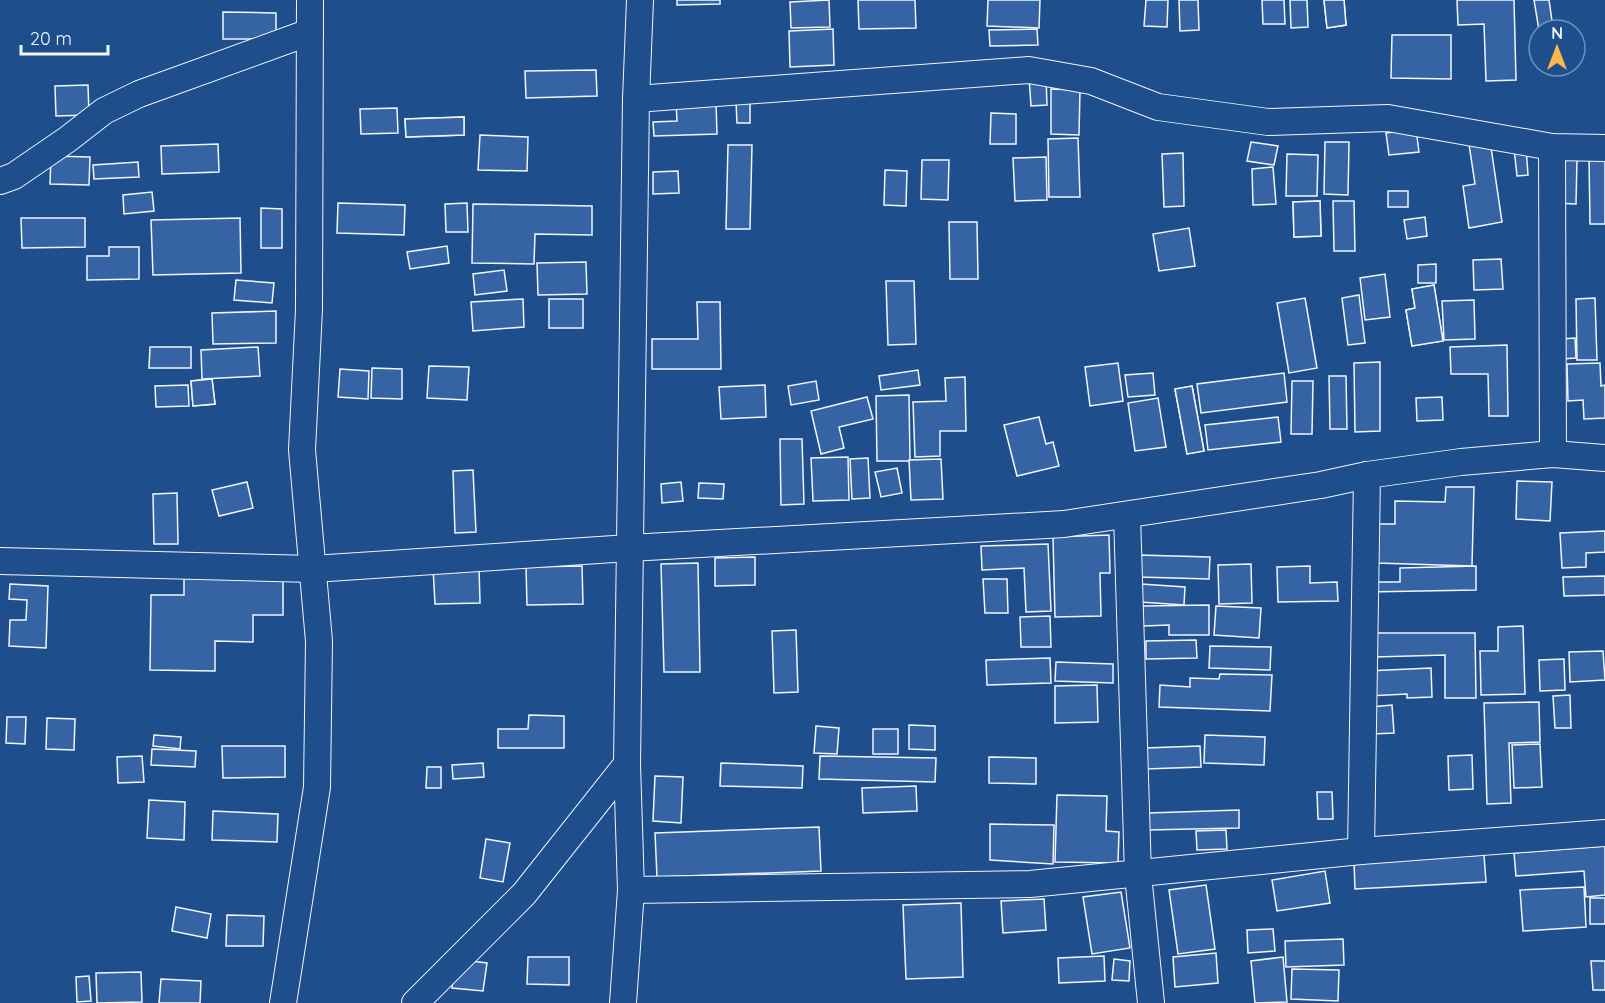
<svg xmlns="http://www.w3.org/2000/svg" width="1605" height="1003" viewBox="0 0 1605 1003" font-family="Quicksand,sans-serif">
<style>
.building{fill:#3563a3;stroke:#f2f6ff;stroke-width:1.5}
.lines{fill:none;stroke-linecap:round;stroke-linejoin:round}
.minor-casing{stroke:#f2f6ff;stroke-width:28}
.minor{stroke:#1f4e8c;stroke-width:26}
</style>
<rect width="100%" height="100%" fill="#1f4e8c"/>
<g class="building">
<polygon points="677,0 720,0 720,4 677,5"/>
<polygon points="829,0 830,27 791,28 790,2"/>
<polygon points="858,0 915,0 916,28 859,29"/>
<polygon points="988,0 1040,0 1039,28 987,26"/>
<polygon points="1146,0 1168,0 1167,27 1144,26"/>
<polygon points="1179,0 1198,0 1199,30 1180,31"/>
<polygon points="1262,0 1284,0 1285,24 1263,24"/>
<polygon points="1290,0 1307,0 1308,27 1291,28"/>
<polygon points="1324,0 1344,0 1346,25 1327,28"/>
<polygon points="1324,0 1344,0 1346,25 1327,28"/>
<polygon points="1457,0 1514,0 1516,80 1486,81 1484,24 1458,25"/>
<polygon points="1534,0 1549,0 1553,28 1539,30"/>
<polygon points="223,12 276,13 276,39 223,39"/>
<polygon points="833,29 834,65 790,67 789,31"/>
<polygon points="1037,29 1038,45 990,46 989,30"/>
<polygon points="1392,35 1451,35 1451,79 1391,78"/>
<polygon points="596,70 597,96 526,98 525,71"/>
<polygon points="1029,77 1046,77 1047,105 1031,106"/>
<polygon points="88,85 89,115 56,116 55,86"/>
<polygon points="1051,89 1080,90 1079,135 1051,134"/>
<polygon points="750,100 750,123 737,123 736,101"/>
<polygon points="716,102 717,134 654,136 653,122 677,121 676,103"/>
<polygon points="397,108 398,133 361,134 360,109"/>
<polygon points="991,113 1016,114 1016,144 990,144"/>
<polygon points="464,117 464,135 406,137 405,119"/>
<polygon points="464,117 464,135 406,137 405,119"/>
<polygon points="1488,127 1502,222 1469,228 1463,186 1475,184 1467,131"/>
<polygon points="1416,129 1419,152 1389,155 1386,133"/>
<polygon points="480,135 528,137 527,171 478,170"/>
<polygon points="1078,138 1080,197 1049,197 1048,139"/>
<polygon points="1251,142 1278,146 1274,165 1247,161"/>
<polygon points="1325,142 1349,142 1348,195 1324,194"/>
<polygon points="218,144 219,172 162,174 161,146"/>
<polygon points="728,145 752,145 750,229 726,229"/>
<polygon points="1526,147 1528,175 1517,176 1514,148"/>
<polygon points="1183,153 1184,206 1164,207 1162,154"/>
<polygon points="1287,154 1318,155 1317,196 1286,196"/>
<polygon points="51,156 90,157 89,185 50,184"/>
<polygon points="1046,157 1047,200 1015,201 1013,158"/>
<polygon points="1589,157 1605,157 1605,224 1590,224"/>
<polygon points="1555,158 1577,159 1576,204 1554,203"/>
<polygon points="922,160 949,160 948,200 921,199"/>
<polygon points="138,162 139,177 94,179 93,165"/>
<polygon points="1273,167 1276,204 1253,205 1252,169"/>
<polygon points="885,170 907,171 906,206 884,205"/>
<polygon points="678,171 679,193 653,194 653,172"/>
<rect x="1388" y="191" width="20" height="16"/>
<polygon points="152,192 154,211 124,214 123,195"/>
<polygon points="1320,201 1321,236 1294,237 1293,202"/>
<polygon points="1320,201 1321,236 1294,237 1293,202"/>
<polygon points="1333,201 1354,201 1355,251 1334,251"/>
<polygon points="338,203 405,205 404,235 337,233"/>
<polygon points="467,203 468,232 446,232 445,204"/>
<polygon points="473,204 592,206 592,235 535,234 534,264 472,263"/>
<polygon points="261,208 282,209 282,248 261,248"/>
<polygon points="1425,217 1427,236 1407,239 1404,220"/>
<polygon points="21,218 85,218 85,247 22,248"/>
<polygon points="240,218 241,273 153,275 151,220"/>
<polygon points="949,222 977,222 978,279 950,279"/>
<polygon points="1189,228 1195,266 1159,271 1153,234"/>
<polygon points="447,246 449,263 410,269 407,252"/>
<polygon points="109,247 139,247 139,279 87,280 87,256 109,256"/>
<polygon points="1501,259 1503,289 1474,290 1473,260"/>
<polygon points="586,262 587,294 538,295 537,263"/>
<polygon points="1436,264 1436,283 1418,283 1418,265"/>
<polygon points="504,270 507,291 475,295 473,274"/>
<polygon points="1385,274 1390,317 1365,320 1360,278"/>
<polygon points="236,280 274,283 272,303 234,300"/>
<polygon points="886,281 914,281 916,344 888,345"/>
<polygon points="1434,285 1443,341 1412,346 1406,310 1415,308 1412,289"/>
<polygon points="1434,285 1443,341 1412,346 1406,310 1415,308 1412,289"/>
<polygon points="1359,295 1365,343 1348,345 1342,298"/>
<polygon points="1305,298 1317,368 1289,373 1277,303"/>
<polygon points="1595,298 1597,360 1577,360 1576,299"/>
<polygon points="523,299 524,327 473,331 471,302"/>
<rect x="549" y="299" width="34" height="29"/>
<polygon points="1474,300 1475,339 1444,340 1442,301"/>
<polygon points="697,302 720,302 721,369 652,369 652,339 698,339"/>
<polygon points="276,311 276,343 213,344 212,313"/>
<polygon points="1575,338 1576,358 1562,359 1561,339"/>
<polygon points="1507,345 1508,416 1489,416 1488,374 1451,374 1450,347"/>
<polygon points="150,347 191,347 191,368 149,368"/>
<polygon points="258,347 260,376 202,379 201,350"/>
<polygon points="1380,362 1380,431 1355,432 1354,363"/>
<polygon points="1118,363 1123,401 1090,406 1085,367"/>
<polygon points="1600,363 1601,386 1605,385 1605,418 1584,419 1583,400 1568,401 1567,364"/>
<polygon points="429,366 469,367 467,400 427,398"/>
<polygon points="372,368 402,369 402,399 371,398"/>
<polygon points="340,369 369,371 368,399 338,397"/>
<polygon points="918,370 920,385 881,390 879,376"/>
<polygon points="1153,373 1155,395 1128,397 1125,375"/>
<polygon points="1284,373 1287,402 1201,413 1197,384"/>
<polygon points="1329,376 1346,376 1347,429 1330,429"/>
<polygon points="965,377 966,431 940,431 940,456 915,457 913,402 946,401 945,378"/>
<polygon points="212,379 215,404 193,406 191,381"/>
<polygon points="212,379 215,404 193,406 191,381"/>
<polygon points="816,381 819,400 791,405 788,386"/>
<polygon points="1292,381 1313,381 1312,434 1291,434"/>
<polygon points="188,385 189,406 156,407 155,386"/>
<polygon points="765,385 766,417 721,419 719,387"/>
<polygon points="1192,386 1204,451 1187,454 1175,389"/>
<polygon points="1192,386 1204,451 1187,454 1175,389"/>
<polygon points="909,395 910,461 877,461 876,396"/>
<polygon points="867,397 873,419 839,427 844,448 821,454 811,411"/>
<polygon points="1442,397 1443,420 1417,421 1416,398"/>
<polygon points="1158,398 1166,447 1135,451 1128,403"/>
<polygon points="1039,417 1046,444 1053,442 1059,466 1017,476 1004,425"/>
<polygon points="1278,417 1281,442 1208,450 1205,425"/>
<polygon points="780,439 802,439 804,504 781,505"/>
<polygon points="848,457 849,500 813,501 811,458"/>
<polygon points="868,458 870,498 852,499 850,459"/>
<polygon points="941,459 943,499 911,500 909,460"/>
<polygon points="897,468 902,493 881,497 875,472"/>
<polygon points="473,470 476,532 455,533 453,471"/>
<polygon points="1517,481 1552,482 1550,521 1516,519"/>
<polygon points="247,482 253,508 219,516 212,490"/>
<polygon points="681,482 683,501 662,503 661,484"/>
<polygon points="699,483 724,484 723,499 698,498"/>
<polygon points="1446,487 1474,487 1472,566 1376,563 1377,524 1395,524 1395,501 1445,502"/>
<polygon points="177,493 178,544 154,544 153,494"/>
<polygon points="1605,531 1605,552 1586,553 1586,567 1562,568 1560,533"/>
<polygon points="1109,535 1110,573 1100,573 1101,616 1055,617 1053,537"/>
<polygon points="1048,544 1051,611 1026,612 1024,568 982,570 981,546"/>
<polygon points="1138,555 1210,557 1209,579 1138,577"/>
<polygon points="755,557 755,585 715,586 715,558"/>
<polygon points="698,563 700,672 664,672 661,564"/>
<polygon points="1251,564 1252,603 1219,604 1218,565"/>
<polygon points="479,566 480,603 435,604 433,567"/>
<polygon points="582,566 583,604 527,605 526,567"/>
<polygon points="1310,566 1310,583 1337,582 1338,601 1278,602 1277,567"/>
<polygon points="1476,566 1476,590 1366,592 1366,582 1400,582 1400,568"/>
<polygon points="1605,576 1605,595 1564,596 1563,577"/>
<polygon points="184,578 283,580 283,615 253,615 253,642 215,641 215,671 150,670 151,595 184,595"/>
<polygon points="983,579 1007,579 1008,613 985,613"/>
<polygon points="10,584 48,586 46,648 9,646 10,620 26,620 27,600 9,599"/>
<polygon points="1141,584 1185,587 1184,605 1140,602"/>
<polygon points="1209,605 1209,635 1169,635 1169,625 1143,626 1143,606"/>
<polygon points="1216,606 1261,608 1259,638 1214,635"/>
<polygon points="1050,616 1051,647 1021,647 1020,617"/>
<polygon points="1523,626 1525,694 1481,695 1480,651 1498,651 1498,627"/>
<polygon points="796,630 798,692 774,693 772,631"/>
<polygon points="1375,633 1475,633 1476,698 1445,698 1445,655 1375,657"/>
<polygon points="1196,640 1197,658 1146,659 1146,641"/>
<polygon points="1210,646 1271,647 1270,670 1209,668"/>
<polygon points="1603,651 1605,680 1570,682 1569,652"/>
<polygon points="1050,658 1051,683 987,685 986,660"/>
<polygon points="1564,659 1565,690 1540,691 1539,660"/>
<polygon points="1056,662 1113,664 1113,683 1055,681"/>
<polygon points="1431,668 1432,697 1407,698 1407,694 1367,696 1366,671"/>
<polygon points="1220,674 1272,675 1270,711 1159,707 1160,685 1190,687 1190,678 1219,679"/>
<polygon points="1097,685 1098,722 1055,723 1055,686"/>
<polygon points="1570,695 1571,728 1555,728 1553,696"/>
<polygon points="1539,702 1540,742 1509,743 1511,803 1487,804 1484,703"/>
<polygon points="1392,705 1394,733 1372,734 1371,707"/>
<polygon points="529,715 564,716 564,748 498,748 498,729 528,729"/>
<polygon points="7,717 26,717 25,744 6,743"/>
<polygon points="47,718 75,719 74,750 46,749"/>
<polygon points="909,725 935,726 935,750 909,749"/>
<polygon points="816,726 839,728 837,754 814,753"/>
<rect x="873" y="729" width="25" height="25"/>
<polygon points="154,735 181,737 180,749 153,746"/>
<polygon points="1205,735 1265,737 1264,765 1204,763"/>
<polygon points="1540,744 1542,787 1514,788 1512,745"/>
<polygon points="222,746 285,746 285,777 223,778"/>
<polygon points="1200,746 1201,767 1146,769 1145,748"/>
<polygon points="152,749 196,751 195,767 151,765"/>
<polygon points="1472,755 1473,789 1449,790 1448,756"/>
<polygon points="142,756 144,782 118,783 117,757"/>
<polygon points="820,756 936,758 935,782 819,779"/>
<polygon points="989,757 1036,758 1036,784 989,783"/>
<polygon points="483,763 484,777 453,779 452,765"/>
<polygon points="721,763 803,766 802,788 720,786"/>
<polygon points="427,767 441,767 441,788 426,788"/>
<polygon points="655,776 683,777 681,823 653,821"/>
<polygon points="916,786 917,811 863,813 862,788"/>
<polygon points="1317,792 1332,792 1333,819 1318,819"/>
<polygon points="1057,795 1107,796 1106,831 1119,832 1118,863 1055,862"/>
<polygon points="149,800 185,802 184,840 147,838"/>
<polygon points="1239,810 1239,828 1148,830 1148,813"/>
<polygon points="213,811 278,814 277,842 212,840"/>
<polygon points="990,824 1054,825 1053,864 990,860"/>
<polygon points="819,827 821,871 657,877 655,833"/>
<polygon points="1226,830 1227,849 1197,850 1196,831"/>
<polygon points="486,839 510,843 503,882 480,878"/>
<polygon points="1605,846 1605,895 1586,897 1584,871 1516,876 1514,853"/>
<polygon points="1484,855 1486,882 1355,889 1354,862"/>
<polygon points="1325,871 1330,903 1277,911 1272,880"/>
<polygon points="1206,885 1215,949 1178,954 1169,890"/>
<polygon points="1584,887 1586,927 1523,931 1520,890"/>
<polygon points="1121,892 1130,948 1092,954 1083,897"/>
<rect x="1590" y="898" width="15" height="26"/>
<polygon points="1044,899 1046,930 1003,933 1001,901"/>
<polygon points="961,903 963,977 906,979 903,905"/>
<polygon points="176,907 211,914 207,938 172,931"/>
<polygon points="227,915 264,916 263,946 226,946"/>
<polygon points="1273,929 1275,951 1248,953 1247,930"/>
<polygon points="1343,939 1344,965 1286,967 1285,941"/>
<polygon points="1216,953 1218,983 1175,987 1173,957"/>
<polygon points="1104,956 1105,981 1059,983 1058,958"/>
<polygon points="528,957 569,957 569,985 527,984"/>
<polygon points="1283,957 1287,1002 1255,1003 1251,961"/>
<polygon points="455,959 487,963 483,991 452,988"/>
<polygon points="1114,959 1130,961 1129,981 1112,980"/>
<polygon points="1591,961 1605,961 1605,990 1593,990"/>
<polygon points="1292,969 1339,970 1338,1001 1291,999"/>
<polygon points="141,972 142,1002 97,1003 96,973"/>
<polygon points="89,976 91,1001 77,1002 76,977"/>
<polygon points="161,979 201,981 200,1003 159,1003"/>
</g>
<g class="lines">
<g class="minor-casing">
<g id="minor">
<polyline points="636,99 1029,70 1091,81 1158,107 1268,122 1388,118 1552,147 1605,148"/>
<polyline points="1552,147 1553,454"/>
<polyline points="0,181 14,176 68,139 104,111 139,94 310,32"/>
<polyline points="1127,515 1138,875 1151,1003"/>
<polyline points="0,561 313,569 629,548 1064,524 1321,485 1367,475 1461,462 1553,454 1605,458"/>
<polyline points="1361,851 1367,475"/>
<polyline points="631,890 1030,884 1361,851 1605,833"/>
<polyline points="283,1003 317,787 319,641 302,450 309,309 310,0"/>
<polyline points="415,1003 524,894 627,764"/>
<polyline points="623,1003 631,890 627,764 636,99 640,0"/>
</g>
</g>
<use href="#minor" class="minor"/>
</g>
<g transform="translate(1557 48)"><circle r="28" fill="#1f4e8c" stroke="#7391ba" stroke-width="1.5"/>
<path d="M0-4.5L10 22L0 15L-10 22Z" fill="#ffb74d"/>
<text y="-9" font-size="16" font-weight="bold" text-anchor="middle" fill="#f2f6ff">N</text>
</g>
<path d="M21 45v9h87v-9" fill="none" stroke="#f2f6ff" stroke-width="3"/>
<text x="30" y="45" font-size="18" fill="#f2f6ff" stroke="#1f4e8c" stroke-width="4.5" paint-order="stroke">20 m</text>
</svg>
